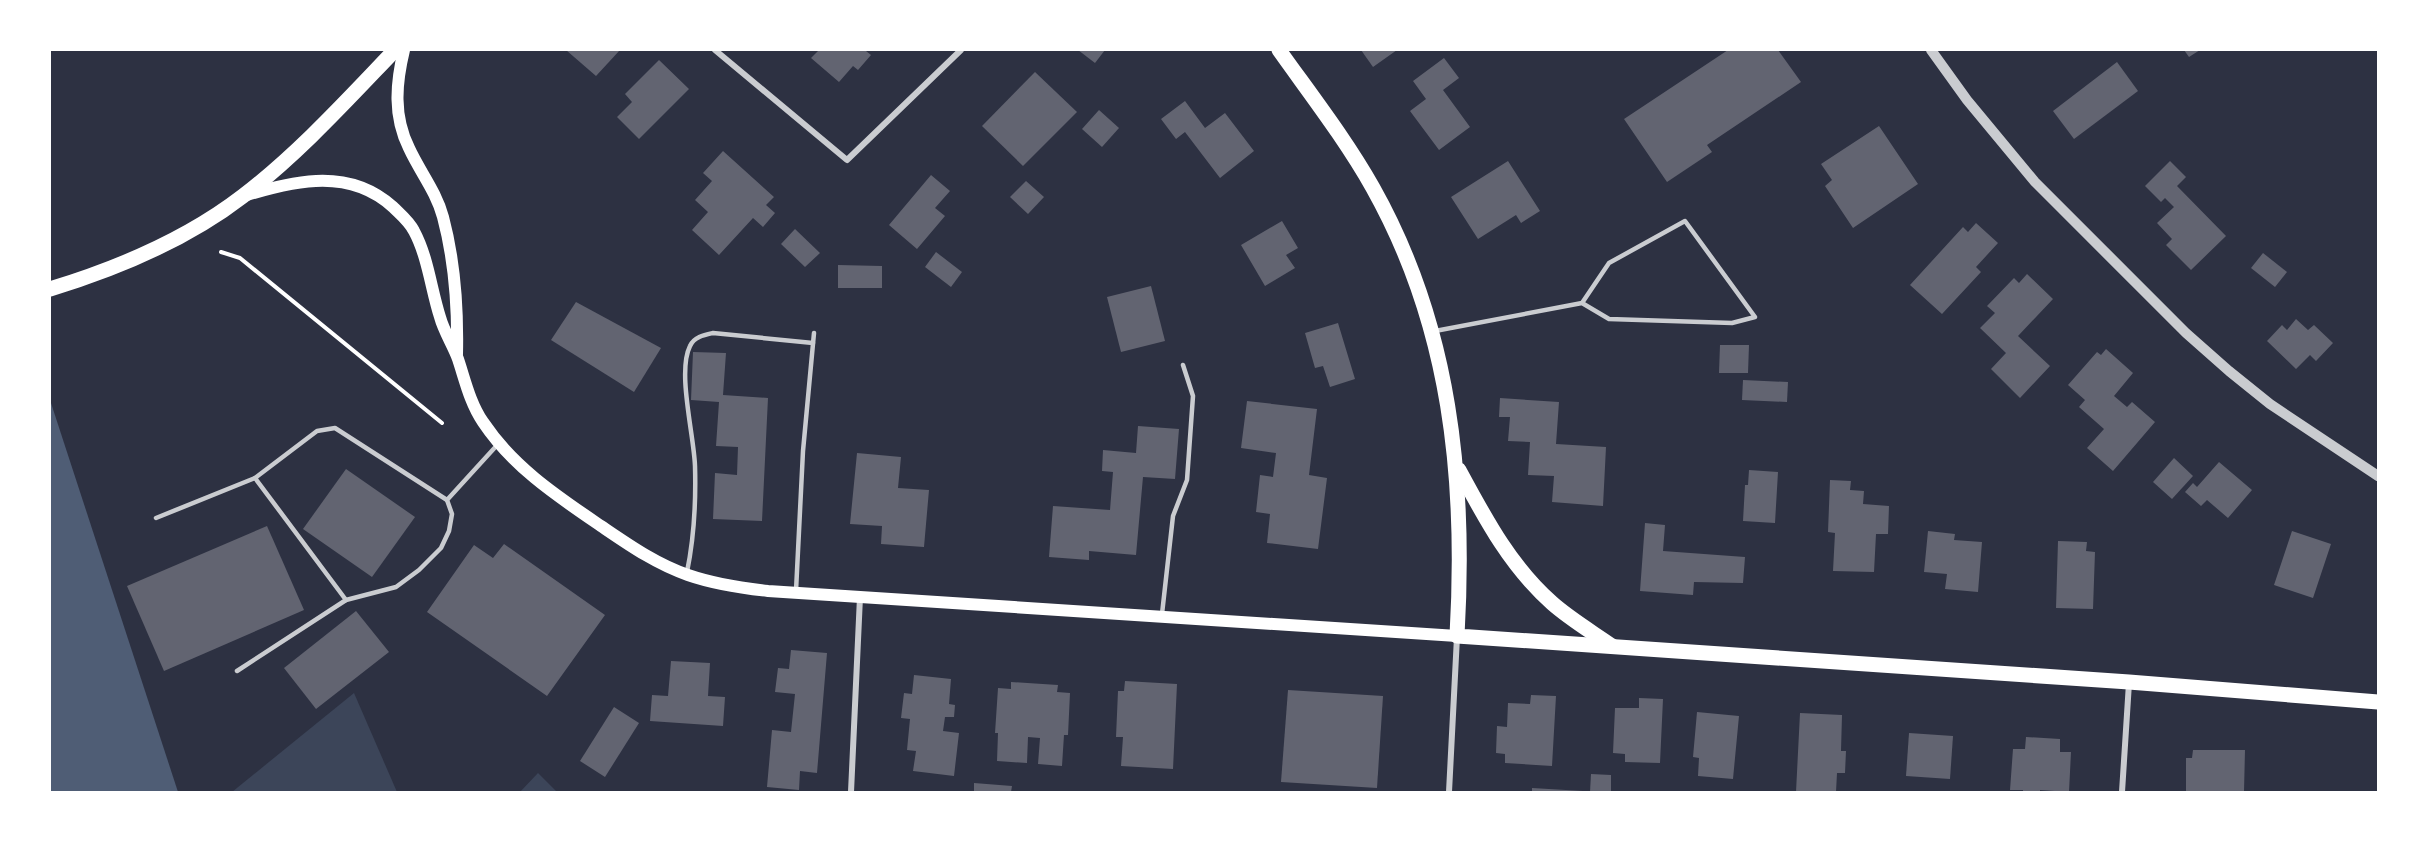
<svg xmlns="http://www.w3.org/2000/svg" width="2428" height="842" viewBox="0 0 2428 842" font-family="Commissioner,sans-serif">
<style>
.green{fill:#3c4559}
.water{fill:#4f5d75}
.building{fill:#626471}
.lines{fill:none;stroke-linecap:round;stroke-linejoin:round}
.path{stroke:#fff;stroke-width:4}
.service{stroke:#caccd0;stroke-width:4.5}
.minor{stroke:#caccd0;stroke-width:6}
.tertiary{stroke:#caccd0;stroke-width:10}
.secondary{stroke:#fff;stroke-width:12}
.primary{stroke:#fff;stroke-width:15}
</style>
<rect width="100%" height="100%" fill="#2d3142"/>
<g class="green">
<polygon points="354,693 397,792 232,792"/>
<polygon points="538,773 557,792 520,792"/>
</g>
<polygon class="water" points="50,400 178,792 50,792"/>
<g class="building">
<polygon points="566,50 620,50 596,76"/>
<polygon points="819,50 867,50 866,51 871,55 858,70 853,66 839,82 811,58"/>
<polygon points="1078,50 1105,50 1095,63"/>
<polygon points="1361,50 1397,50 1373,67"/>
<polygon points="1728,50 1778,50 1801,82 1707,145 1712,152 1667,182 1624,119"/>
<polygon points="2184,50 2200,50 2189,57"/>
<polygon points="1444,58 1459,78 1443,90 1470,127 1439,150 1410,111 1426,99 1413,81"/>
<polygon points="659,60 689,89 639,139 617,117 632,102 625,94"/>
<polygon points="2117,62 2138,91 2074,139 2053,111"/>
<polygon points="1035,72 1077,112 1023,166 982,126"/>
<polygon points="1185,101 1205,128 1225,113 1254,151 1220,178 1185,132 1176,139 1161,119"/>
<polygon points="1099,110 1119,128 1102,147 1082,129"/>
<polygon points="1879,126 1918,184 1853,228 1825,186 1832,180 1821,164"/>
<polygon points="723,151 774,197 766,205 775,213 763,227 753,218 719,255 692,230 708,212 695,200 712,181 703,173"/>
<polygon points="1508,161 1540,211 1521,223 1516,215 1478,239 1451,197"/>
<polygon points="2170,161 2186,177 2177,186 2226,236 2191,270 2166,245 2172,239 2157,223 2174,207 2165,198 2161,202 2145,186"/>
<polygon points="931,175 950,191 935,208 945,216 917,249 889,225"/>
<polygon points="1026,181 1044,197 1028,214 1010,197"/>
<polygon points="1282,221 1298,248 1286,255 1295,268 1265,286 1241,245"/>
<polygon points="1976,223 1998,243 1976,267 1981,272 1942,314 1910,285 1963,227 1968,232"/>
<polygon points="795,229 820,253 805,267 781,244"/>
<polygon points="936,252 962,272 951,287 925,267"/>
<polygon points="2263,253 2287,272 2275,287 2251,268"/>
<polygon points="838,265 882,266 882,288 838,288"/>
<polygon points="2027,274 2053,299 2018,336 2050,366 2020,398 1991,369 2006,353 1980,328 1995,313 1987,306 2014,278 2019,283"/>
<polygon points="1151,286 1165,341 1121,352 1107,297"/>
<polygon points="576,302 661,348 634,392 551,340"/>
<polygon points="2296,319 2308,330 2314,325 2333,343 2316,361 2310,355 2296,369 2267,341 2282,325 2287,330"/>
<polygon points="1338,323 1355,379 1330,387 1323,366 1315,368 1305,333"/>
<polygon points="1720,345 1749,345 1748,373 1719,373"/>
<polygon points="2106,349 2133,373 2114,396 2127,407 2132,402 2155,422 2113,471 2087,448 2104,429 2079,407 2085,400 2068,385 2097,352 2101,355"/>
<polygon points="693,352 726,353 723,395 768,398 762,521 713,519 715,473 737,475 738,447 716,446 719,402 691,400"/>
<polygon points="1743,380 1788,382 1787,402 1742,400"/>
<polygon points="1500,398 1559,402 1556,444 1606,447 1603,506 1552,502 1554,476 1528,475 1530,442 1508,441 1510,417 1499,417"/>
<polygon points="1247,401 1317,409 1309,475 1327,478 1318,549 1267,543 1270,514 1256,512 1260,475 1273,477 1276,453 1241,448"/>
<polygon points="1138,426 1179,429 1175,479 1143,477 1136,555 1089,551 1089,560 1049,557 1053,506 1110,510 1113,472 1102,471 1103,450 1136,453"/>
<polygon points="857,453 901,457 898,488 929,490 924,547 881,544 882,526 850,524"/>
<polygon points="2174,458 2193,476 2172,499 2153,482"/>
<polygon points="2219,462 2252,490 2228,518 2207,500 2201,506 2185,492 2193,483 2197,487"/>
<polygon points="346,469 415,517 372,577 303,529"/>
<polygon points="1749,470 1778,472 1775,523 1743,521 1745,485 1748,485"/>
<polygon points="1830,480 1851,481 1850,490 1864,491 1863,504 1889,506 1888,534 1876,534 1874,572 1833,571 1835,533 1828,532"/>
<polygon points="1645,523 1665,525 1663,551 1745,557 1743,583 1694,582 1693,595 1640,591"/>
<polygon points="267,526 304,610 164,671 127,586"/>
<polygon points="1928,531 1955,534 1954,540 1982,542 1978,592 1945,589 1947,574 1924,572"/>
<polygon points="2292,531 2331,544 2313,598 2274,585"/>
<polygon points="2058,541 2087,542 2086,551 2095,552 2093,609 2056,608"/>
<polygon points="504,544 605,615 547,696 427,612 474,545 493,558"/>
<polygon points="356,611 389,652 316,709 284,668"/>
<polygon points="791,650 827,653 817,773 800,771 799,790 767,787 772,730 791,732 795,694 775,692 778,668 789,669"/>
<polygon points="671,661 710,663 708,696 725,697 723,726 650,721 652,695 668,696"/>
<polygon points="914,675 951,679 949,704 955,705 954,717 945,717 943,731 959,733 954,776 913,771 916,751 907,750 910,719 901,718 904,693 912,694"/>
<polygon points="1125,681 1177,684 1173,769 1121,766 1123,737 1116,737 1118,691 1124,691"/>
<polygon points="1011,682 1058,685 1057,692 1070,693 1068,735 1064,735 1062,766 1038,764 1040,738 1028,737 1027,763 997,761 998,733 995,733 998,688 1011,689"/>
<polygon points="1288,690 1383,696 1377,788 1281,782"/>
<polygon points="1531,695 1556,696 1552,766 1505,763 1505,754 1496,753 1497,726 1507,727 1508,703 1530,704"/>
<polygon points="1639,698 1663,699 1660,763 1625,762 1625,754 1613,753 1615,708 1639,708"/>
<polygon points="614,707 639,723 605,777 580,761"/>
<polygon points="1697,712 1739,716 1733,779 1698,776 1699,758 1693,757"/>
<polygon points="1800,713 1842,715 1841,751 1846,751 1845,773 1837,773 1836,792 1796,792"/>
<polygon points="1909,733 1953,736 1950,779 1906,776"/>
<polygon points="2026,737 2060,739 2060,752 2071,752 2069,792 2040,790 2040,792 2023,792 2023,790 2010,790 2013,749 2025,749"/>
<polygon points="2193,750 2245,750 2244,792 2186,792 2186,758 2192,758"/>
<polygon points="1591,774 1611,775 1611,792 1590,792"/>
<polygon points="974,783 1012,786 1011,792 974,792"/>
<polygon points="1532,788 1583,791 1583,792 1532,792"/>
</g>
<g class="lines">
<polyline class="path" points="221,252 240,258 442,423"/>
<g class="service">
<polyline points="1435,331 1582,303 1609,319 1732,323 1755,317 1685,221 1609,263 1582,303"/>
<polyline points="156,518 255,478"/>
<path d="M687,572C694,538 696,501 695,466C694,435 677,372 690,346C694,337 704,335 713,333L813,343"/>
<polyline points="796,591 803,451 814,333"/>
<polyline points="346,600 255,478 317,431 335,428 447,500"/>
<polyline points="1162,614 1173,516 1187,480 1193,396 1183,365"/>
<polyline points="237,671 346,600 396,587 419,570 441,548 449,531 452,514 447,500 499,443"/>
</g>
<g class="minor">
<polyline points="715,50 847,160 961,50"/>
<polyline points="851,792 860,597"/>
<polyline points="1449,792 1457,637"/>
<polyline points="2122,792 2129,683"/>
</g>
<polyline class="tertiary" points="1931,50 1967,100 2035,182 2186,333 2229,371 2270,404 2378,476"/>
<g class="secondary">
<path d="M404,50C396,83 393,116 409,148C420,172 436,191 443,217C455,262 458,308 457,354"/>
<path d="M247,195C297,180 350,168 393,207C400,214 409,221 414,231C428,257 431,289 440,317C444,332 453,345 458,359C465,380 470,403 483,422C513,467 557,496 601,526C629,545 656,564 688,575C714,584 741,588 768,591L1457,636"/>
</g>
<g class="primary">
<path d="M1279,50C1311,95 1346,140 1373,188C1451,327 1466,480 1457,636L2129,682L2378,702"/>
<path d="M50,289C119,268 186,240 243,196C299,153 347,100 395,50"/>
<path d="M1459,470C1485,518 1510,566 1552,603C1570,619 1592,632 1612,646"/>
</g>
</g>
<rect width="2428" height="842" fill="none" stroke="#ffffff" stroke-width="102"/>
</svg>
